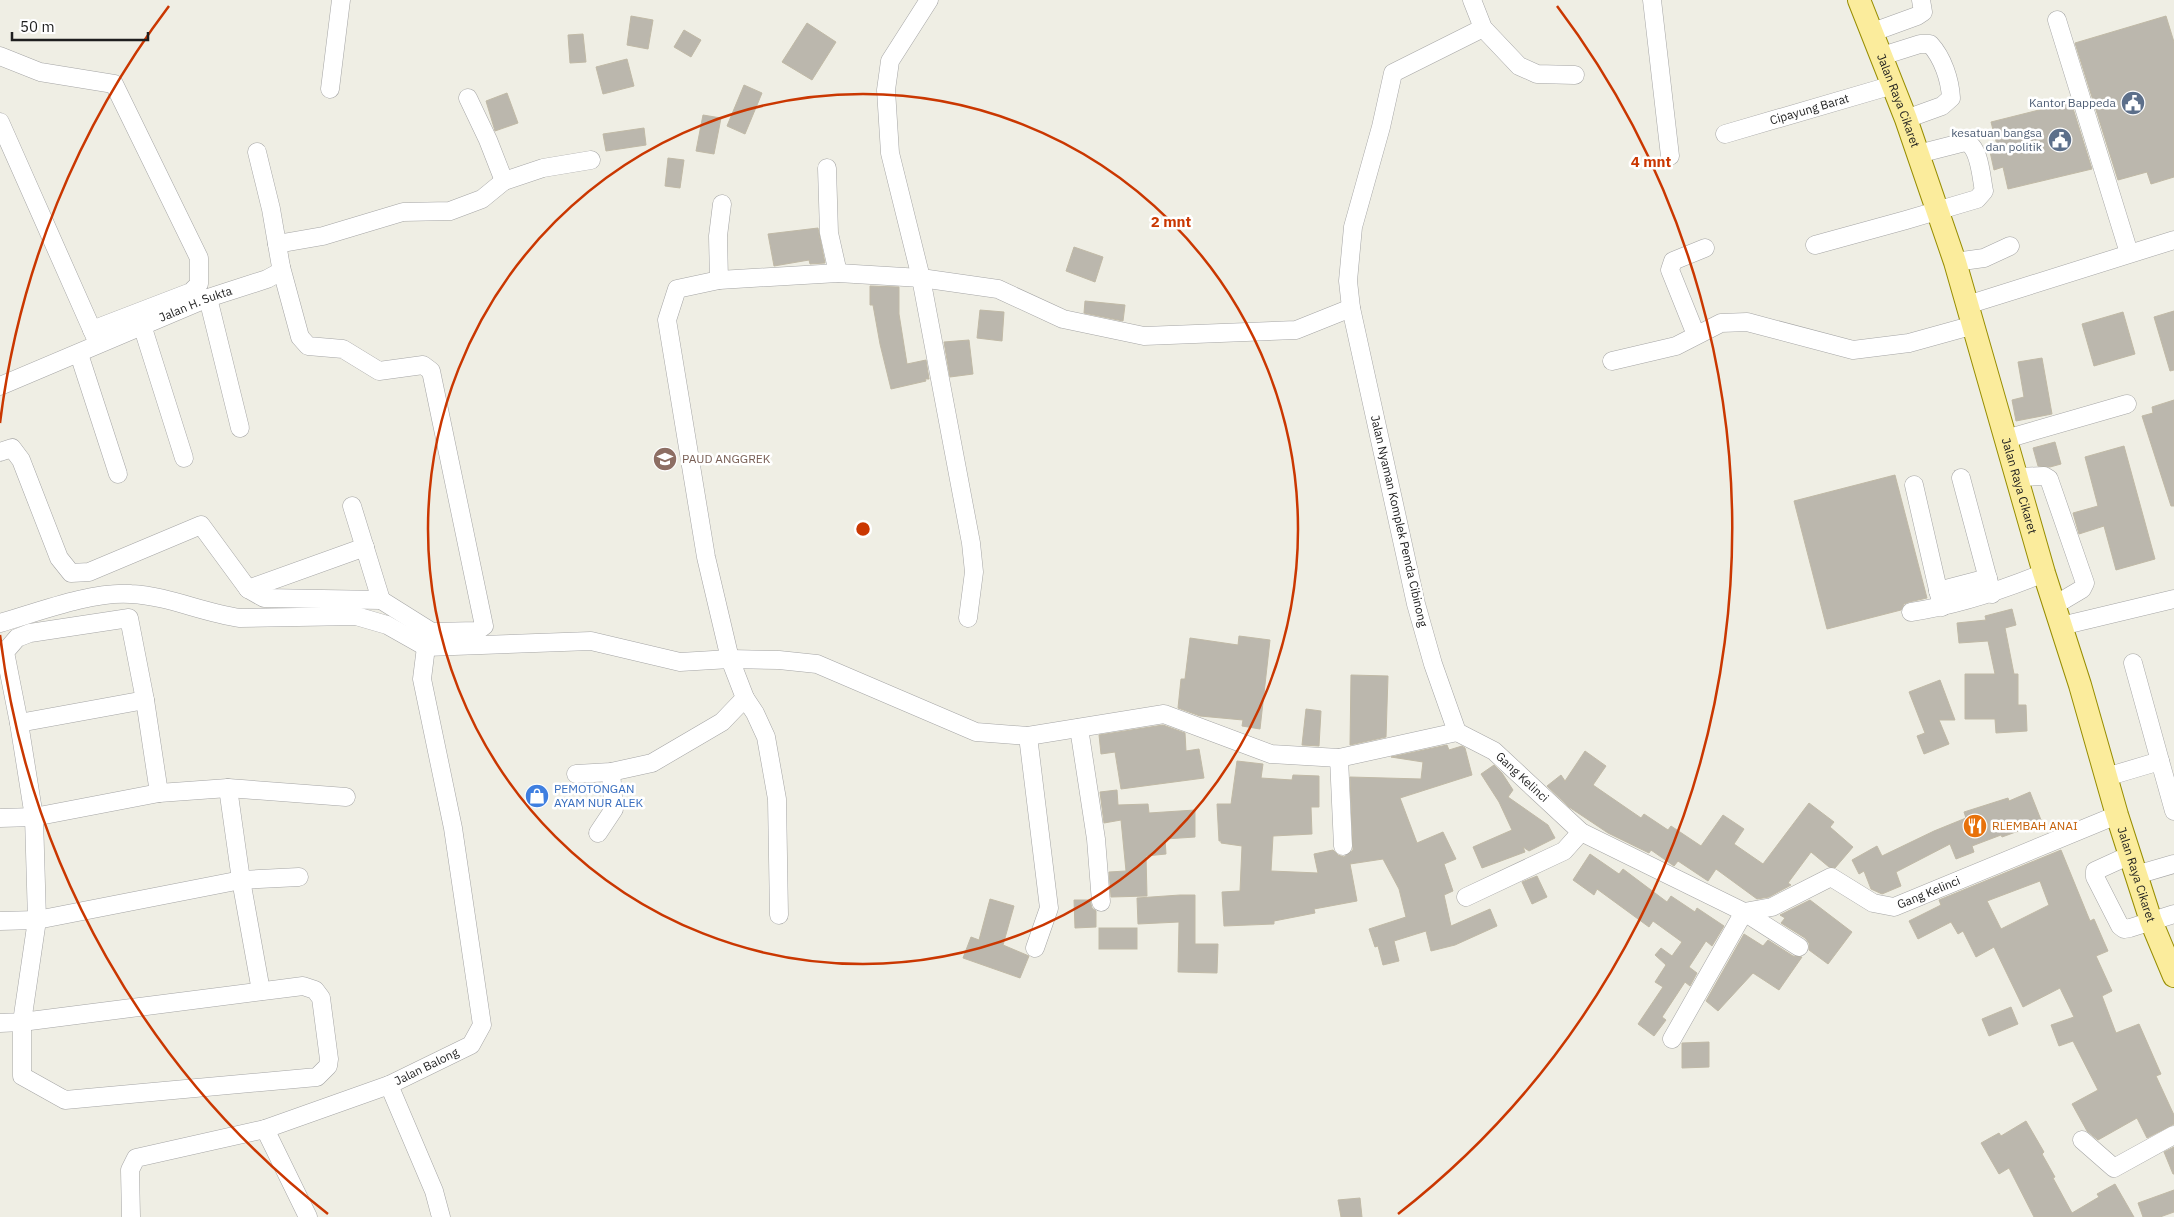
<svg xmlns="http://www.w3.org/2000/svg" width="2174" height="1217" viewBox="0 0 2174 1217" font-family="'IBM Plex Sans',sans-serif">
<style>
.building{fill:#bbb7ad;stroke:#c0b9a6;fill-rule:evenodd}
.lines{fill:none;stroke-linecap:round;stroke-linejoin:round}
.minor-casing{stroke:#a5a5a5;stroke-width:19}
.major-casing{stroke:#978d01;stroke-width:24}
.minor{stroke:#fff;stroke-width:18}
.major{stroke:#fbec9c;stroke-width:22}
.ring{fill:none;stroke:#ca3701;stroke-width:2.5}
.labels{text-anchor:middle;stroke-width:5;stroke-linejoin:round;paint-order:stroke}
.street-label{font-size:12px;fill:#1e1e1e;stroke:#fff}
.service-label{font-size:12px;fill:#4e5e75;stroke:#fff;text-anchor:end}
.education-label{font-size:12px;fill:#785e54;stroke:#fff;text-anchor:start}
.shop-label{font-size:12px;fill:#366cbe;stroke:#fff;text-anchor:start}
.food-label{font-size:12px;fill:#c56008;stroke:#fff;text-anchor:start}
.centre{fill:#ca3701;stroke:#fff;stroke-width:2.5}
.ring-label{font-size:15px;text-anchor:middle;font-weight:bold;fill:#ca3701;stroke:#fff;stroke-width:5;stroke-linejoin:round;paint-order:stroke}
</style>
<rect width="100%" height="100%" fill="#efeee4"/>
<g class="building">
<polygon points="631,16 653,20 648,49 627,45"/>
<polygon points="2166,16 2174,42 2174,177 2151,184 2147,172 2118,180 2075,43"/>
<polygon points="807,23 836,42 812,80 782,62"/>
<polygon points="684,30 701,40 691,57 674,47"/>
<polygon points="583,34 586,62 570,63 568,35"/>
<polygon points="627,59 634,86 603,94 596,67"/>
<polygon points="744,85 762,93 745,134 727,126"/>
<polygon points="507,93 518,123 495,131 486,101"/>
<polygon points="2071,102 2092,169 2008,189 2003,167 1994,170 1989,147 1997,145 1991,122"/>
<polygon points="703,115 721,118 714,154 696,151"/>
<polygon points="644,128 646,145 606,151 603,134"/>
<polygon points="668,158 684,160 680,188 665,186"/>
<polygon points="818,228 825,263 810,264 809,260 774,266 768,234"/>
<polygon points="1074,247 1103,257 1095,282 1066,271"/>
<polygon points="870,286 899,287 899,314 907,364 926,360 929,379 925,379 926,381 891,389 880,344 873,305 870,305"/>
<polygon points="1085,301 1125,305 1123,321 1084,313"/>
<polygon points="980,310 1004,312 1002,341 977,338"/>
<polygon points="2174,311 2174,370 2170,371 2154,317"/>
<polygon points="2123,312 2135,354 2094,366 2082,324"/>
<polygon points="969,340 973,374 950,377 944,342"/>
<polygon points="2042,358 2052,414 2016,421 2012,400 2024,397 2018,362"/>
<polygon points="2174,400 2174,506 2171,506 2142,416 2153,413 2152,407"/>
<polygon points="2055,442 2061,464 2050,467 2038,466 2033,448"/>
<polygon points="2124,446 2155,559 2116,570 2104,526 2079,534 2073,513 2098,506 2085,457"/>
<polygon points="1895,475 1927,598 1909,602 1904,604 1901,610 1827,629 1794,501"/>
<polygon points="2012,609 2016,625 2005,628 2014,674 2018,674 2018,705 2026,705 2027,731 1996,733 1995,719 1965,719 1965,674 1995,674 1988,641 1959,643 1957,623 1986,620 1985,616"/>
<polygon points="1239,636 1270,640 1260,729 1242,726 1243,720 1200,716 1178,708 1181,679 1185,679 1190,638 1238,645"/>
<polygon points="1351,675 1388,676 1386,737 1350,745"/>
<polygon points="1940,680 1955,720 1939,720 1949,744 1924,754 1917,736 1925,733 1909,692"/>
<polygon points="1306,709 1321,711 1319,746 1302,745"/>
<polygon points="1163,725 1185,733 1186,751 1199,749 1204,778 1121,789 1115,752 1101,754 1099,735"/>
<polygon points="1447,745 1449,750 1462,746 1465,748 1472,775 1400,798 1417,843 1443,832 1456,859 1444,864 1453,891 1444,895 1451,926 1490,909 1497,926 1455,945 1431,951 1426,931 1394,941 1399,961 1383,965 1378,946 1375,947 1369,929 1406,917 1399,889 1383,859 1350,864 1357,901 1314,909 1315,913 1274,921 1274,924 1224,926 1222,892 1240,891 1242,846 1221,843 1221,841 1219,841 1217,804 1231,804 1237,761 1263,764 1261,778 1292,780 1293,775 1319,776 1319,807 1311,807 1312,834 1273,836 1271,871 1318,873 1314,854 1333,850 1338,855 1344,857 1353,850 1350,777 1421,779 1423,762 1391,757"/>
<polygon points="1585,751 1606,766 1593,785 1641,818 1644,814 1668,830 1671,826 1701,846 1723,815 1744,829 1734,844 1763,864 1809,803 1834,822 1830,827 1853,847 1835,868 1829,867 1811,852 1788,883 1791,885 1769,897 1757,899 1716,869 1708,881 1678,861 1674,866 1651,850 1649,853 1608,833 1569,807 1547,786 1561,775 1565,781"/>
<polygon points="1494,765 1502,773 1513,790 1508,797 1548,825 1555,838 1529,851 1523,847 1525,852 1482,868 1473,847 1512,830 1499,802 1481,774"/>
<polygon points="1117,790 1118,805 1148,804 1149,813 1195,810 1195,837 1165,839 1166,854 1146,856 1147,896 1111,897 1109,872 1126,871 1121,820 1104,823 1100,792"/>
<polygon points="2030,792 2043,825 2025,832 2024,829 2002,837 2001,835 1972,846 1974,852 1956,859 1950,844 1896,872 1901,886 1882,894 1871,889 1864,871 1859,874 1852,860 1877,846 1882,856 1934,831 1966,818 1964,812 2008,798 2009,801"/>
<path d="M2061,850L2090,921L2094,919L2108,951L2096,956L2112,991L2102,996L2116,1033L2139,1024L2161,1074L2156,1076L2174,1115V1124L2147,1138L2137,1118L2098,1140L2087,1131L2072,1104L2098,1090L2073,1041L2059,1046L2051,1025L2074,1017L2060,988L2023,1007L1994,947L1976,957L1963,931L1958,934L1951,922L1918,939L1909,921L1941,905L1939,900ZM2040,881L2049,905L2001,929L1987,901Z"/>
<polygon points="1590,854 1619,874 1623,869 1667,902 1671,896 1695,912 1697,908 1724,926 1712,946 1706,941 1689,967 1697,973 1690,986 1685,982 1662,1017 1666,1020 1654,1036 1638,1024 1663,987 1655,982 1666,965 1655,955 1661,948 1672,956 1682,942 1653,921 1649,927 1597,889 1594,895 1573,880"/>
<polygon points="1537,876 1547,897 1532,904 1522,882"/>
<polygon points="1180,895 1195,895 1195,944 1218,944 1217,973 1178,972 1179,922 1138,924 1137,898"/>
<polygon points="990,899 1014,906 1003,945 1029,956 1020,978 963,958 971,937 979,940"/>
<polygon points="1074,900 1090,900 1092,908 1096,911 1096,927 1075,928"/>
<polygon points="1810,900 1852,932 1828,964 1809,950 1809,943 1805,938 1781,923 1785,918 1780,915"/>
<rect x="1099" y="928" width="38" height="21"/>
<polygon points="1744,934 1763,946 1768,940 1793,956 1802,957 1779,990 1753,973 1718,1011 1706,1001"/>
<polygon points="2011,1007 2018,1024 1989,1036 1982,1019"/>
<polygon points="1709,1042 1709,1067 1682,1068 1682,1043"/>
<polygon points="2026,1121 2044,1152 2042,1154 2055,1177 2053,1178 2072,1213 2099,1197 2097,1194 2115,1184 2134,1217 2034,1217 2009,1168 1999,1174 1981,1143 1999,1133 2001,1136"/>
<polygon points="2174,1147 2174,1174 2173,1174 2164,1152"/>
<polygon points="2174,1190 2174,1212 2160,1217 2143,1217 2138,1203"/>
<polygon points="1360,1198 1362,1217 1341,1217 1338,1200"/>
</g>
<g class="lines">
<g class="minor-casing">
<g id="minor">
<polyline points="929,0 890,61 886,90 890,153 921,278 971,543 974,572 968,618"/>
<polyline points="1472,0 1483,28 1519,66 1537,74 1575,75"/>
<polyline points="1652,0 1670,156"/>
<polyline points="2057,20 2129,253"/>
<polyline points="1873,32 1917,16 1923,12 1921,0"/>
<polyline points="0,56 40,72 114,84 199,258 199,284 191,292 92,330"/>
<path d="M1882,56L1920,44H1930C1943,58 1950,80 1951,98L1942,106L1906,119"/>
<polyline points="330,89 341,0"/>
<polyline points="468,98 488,140 504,181"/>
<polyline points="0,122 97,341"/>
<path id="s1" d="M1725,134L1893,85"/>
<polyline points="827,168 829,233 838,273"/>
<polyline points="277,244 323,236 403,212 450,211 482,199 504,181 543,168 591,160"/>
<path d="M1815,245L1906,220L1977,199L1984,191C1981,177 1980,146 1965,142L1918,154"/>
<polyline points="1955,262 1984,258 2010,246"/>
<polyline points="719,280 718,236 722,204"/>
<polyline points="208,298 240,428"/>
<polyline points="1967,305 2174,240"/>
<polyline points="142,325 184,458"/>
<polyline points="1696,335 1670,270 1673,261 1705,248"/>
<polyline points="79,354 118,474"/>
<polyline points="1612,361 1676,346 1721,323 1747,322 1853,350 1909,343 1974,325"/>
<path id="s2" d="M0,386L208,298L267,279L278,273L281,267L271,209L257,152"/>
<polyline points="2006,439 2127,404"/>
<polyline points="0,452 12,448 21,460 59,558 71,573 89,572 201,525 248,589 264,598 381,600 432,632 477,631 484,626 431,371 423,365 379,371 343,349 308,346 300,337 281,267"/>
<polyline points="2017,477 2044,476 2049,479 2085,583 2082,589 2055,605"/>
<polyline points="1961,478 1992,594"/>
<polyline points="1914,485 1942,607"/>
<polyline points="352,506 381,600"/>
<polyline points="248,589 365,547"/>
<polyline points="1938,591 1988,578"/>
<path d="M1911,612C1957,605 2000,591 2044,573"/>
<path d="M0,623C38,612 92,591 131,594C169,596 203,613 240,618L356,616L387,625L426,647L591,641L680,662L730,659L779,660L817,664L976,732L1028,736L1164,714L1271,754L1339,758L1457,732"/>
<polyline points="2061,626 2174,599"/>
<polyline points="2133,663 2160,761"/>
<polyline points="745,698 755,713 766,737 777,799 779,915"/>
<polyline points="19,723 145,700"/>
<polyline points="1079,728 1096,839 1101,902"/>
<polyline points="1457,732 1433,664 1416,604 1351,308 1348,281 1353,227 1381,127 1393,73 1483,28"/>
<path id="s3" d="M1457,732L1494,751L1581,832L1744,912L1772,907L1831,877L1873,903L1894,907L2117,815"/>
<polyline points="1028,736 1049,908 1035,948"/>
<polyline points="1339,758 1343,846"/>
<polyline points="576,774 611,772 652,763 722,722 745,698 730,659 706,557 667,320 677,289 719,280 838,273 921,278 998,289 1063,319 1144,336 1296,330 1351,308"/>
<polyline points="2106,777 2160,761 2174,811"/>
<polyline points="228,788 241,880 261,991"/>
<polyline points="0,818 34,817 159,793 228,788 346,797"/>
<polyline points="598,833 614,809 611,772"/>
<polyline points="2130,855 2095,871 2095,877 2120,926 2124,929 2130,928 2174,914"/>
<polyline points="2136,875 2174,864"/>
<polyline points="1466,897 1564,851 1581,832"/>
<polyline points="0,921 37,920 241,880 299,877"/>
<polyline points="0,1023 22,1022 303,986 315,990 321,998 329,1059 328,1066 317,1077 65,1100 22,1076 22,1022 37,920 34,817 19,723 5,652 17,638 30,633 129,618 145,700 159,793"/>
<polyline points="1672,1039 1744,912 1799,947"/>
<polyline points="389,1085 434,1191 441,1217"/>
<polyline points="265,1129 308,1217"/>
<polyline points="2082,1140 2114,1168 2174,1135"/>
<path id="s4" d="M131,1217L130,1170L136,1158L265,1129L389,1085L471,1045L482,1025L453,828L422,679L426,647"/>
</g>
</g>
<g class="major-casing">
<g id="major">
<path id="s5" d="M1859,0L1906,119L1955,262L2044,573L2080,685L2117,815L2151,921L2174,976"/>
</g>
</g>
<use href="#minor" class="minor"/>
<use href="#major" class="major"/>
</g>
<g class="ring">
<circle cx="863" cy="529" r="435"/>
<path d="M328 1214A869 869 0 0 1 0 635M0 423A869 869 0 0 1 169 6M1557 6A869 869 0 0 1 1398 1214"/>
</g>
<defs>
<g id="civic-disc" transform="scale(1.25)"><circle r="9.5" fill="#5c6f8a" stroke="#fff"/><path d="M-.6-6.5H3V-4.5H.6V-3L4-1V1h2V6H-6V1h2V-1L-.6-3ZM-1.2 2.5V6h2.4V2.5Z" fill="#fff"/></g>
<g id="school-disc" transform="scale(1.25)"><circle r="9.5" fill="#8d6e63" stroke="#fff"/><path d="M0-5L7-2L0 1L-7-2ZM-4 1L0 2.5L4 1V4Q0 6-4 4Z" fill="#fff"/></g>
<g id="shop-disc" transform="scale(1.25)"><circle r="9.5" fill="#3f7fe0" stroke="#fff"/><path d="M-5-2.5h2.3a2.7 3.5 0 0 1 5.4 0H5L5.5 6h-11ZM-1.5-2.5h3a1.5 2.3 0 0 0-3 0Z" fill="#fff"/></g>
<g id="restaurant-disc" transform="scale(1.25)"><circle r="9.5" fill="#e8710a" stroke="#fff"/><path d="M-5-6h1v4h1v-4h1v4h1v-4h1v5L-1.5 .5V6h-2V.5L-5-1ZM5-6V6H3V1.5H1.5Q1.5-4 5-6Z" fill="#fff"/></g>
</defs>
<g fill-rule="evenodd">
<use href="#civic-disc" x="2133" y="103"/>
<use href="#civic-disc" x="2060" y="140"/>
<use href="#school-disc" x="665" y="459"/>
<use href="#shop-disc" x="537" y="796"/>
<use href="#restaurant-disc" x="1975" y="826"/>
</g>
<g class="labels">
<g class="street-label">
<text dy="4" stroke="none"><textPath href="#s5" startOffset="108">Jalan Raya Cikaret</textPath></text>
<text dy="4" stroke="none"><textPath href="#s1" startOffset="88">Cipayung Barat</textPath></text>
<text dy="4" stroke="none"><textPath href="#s2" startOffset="212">Jalan H. Sukta</textPath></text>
<text dy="4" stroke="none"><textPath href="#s5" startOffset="512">Jalan Raya Cikaret</textPath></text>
<text transform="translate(1399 521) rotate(77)" y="4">Jalan Nyaman Komplek Pemda Cibinong</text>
<text dy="4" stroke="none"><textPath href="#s3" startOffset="80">Gang Kelinci</textPath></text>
<text dy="4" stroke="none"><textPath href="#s5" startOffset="918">Jalan Raya Cikaret</textPath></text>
<text dy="4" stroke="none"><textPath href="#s3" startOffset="545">Gang Kelinci</textPath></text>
<text dy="4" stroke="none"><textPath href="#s4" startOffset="366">Jalan Balong</textPath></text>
</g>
<g class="service-label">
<text x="2116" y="107">Kantor Bappeda</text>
<text x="2042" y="137">kesatuan bangsa<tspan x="2042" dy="14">dan politik</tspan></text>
</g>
<g class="education-label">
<text x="682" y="463">PAUD ANGGREK</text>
</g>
<g class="shop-label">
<text x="554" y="793">PEMOTONGAN<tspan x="554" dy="14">AYAM NUR ALEK</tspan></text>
</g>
<g class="food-label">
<text x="1992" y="830">RLEMBAH ANAI</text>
</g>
</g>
<circle cx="863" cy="529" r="8" class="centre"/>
<g class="ring-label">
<text x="1651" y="167">4 mnt</text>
<text x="1171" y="227">2 mnt</text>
</g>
<path d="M12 32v8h136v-8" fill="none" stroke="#1e1e1e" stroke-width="2.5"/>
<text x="20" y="32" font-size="15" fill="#1e1e1e" stroke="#ffffff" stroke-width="4" paint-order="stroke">50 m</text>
</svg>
